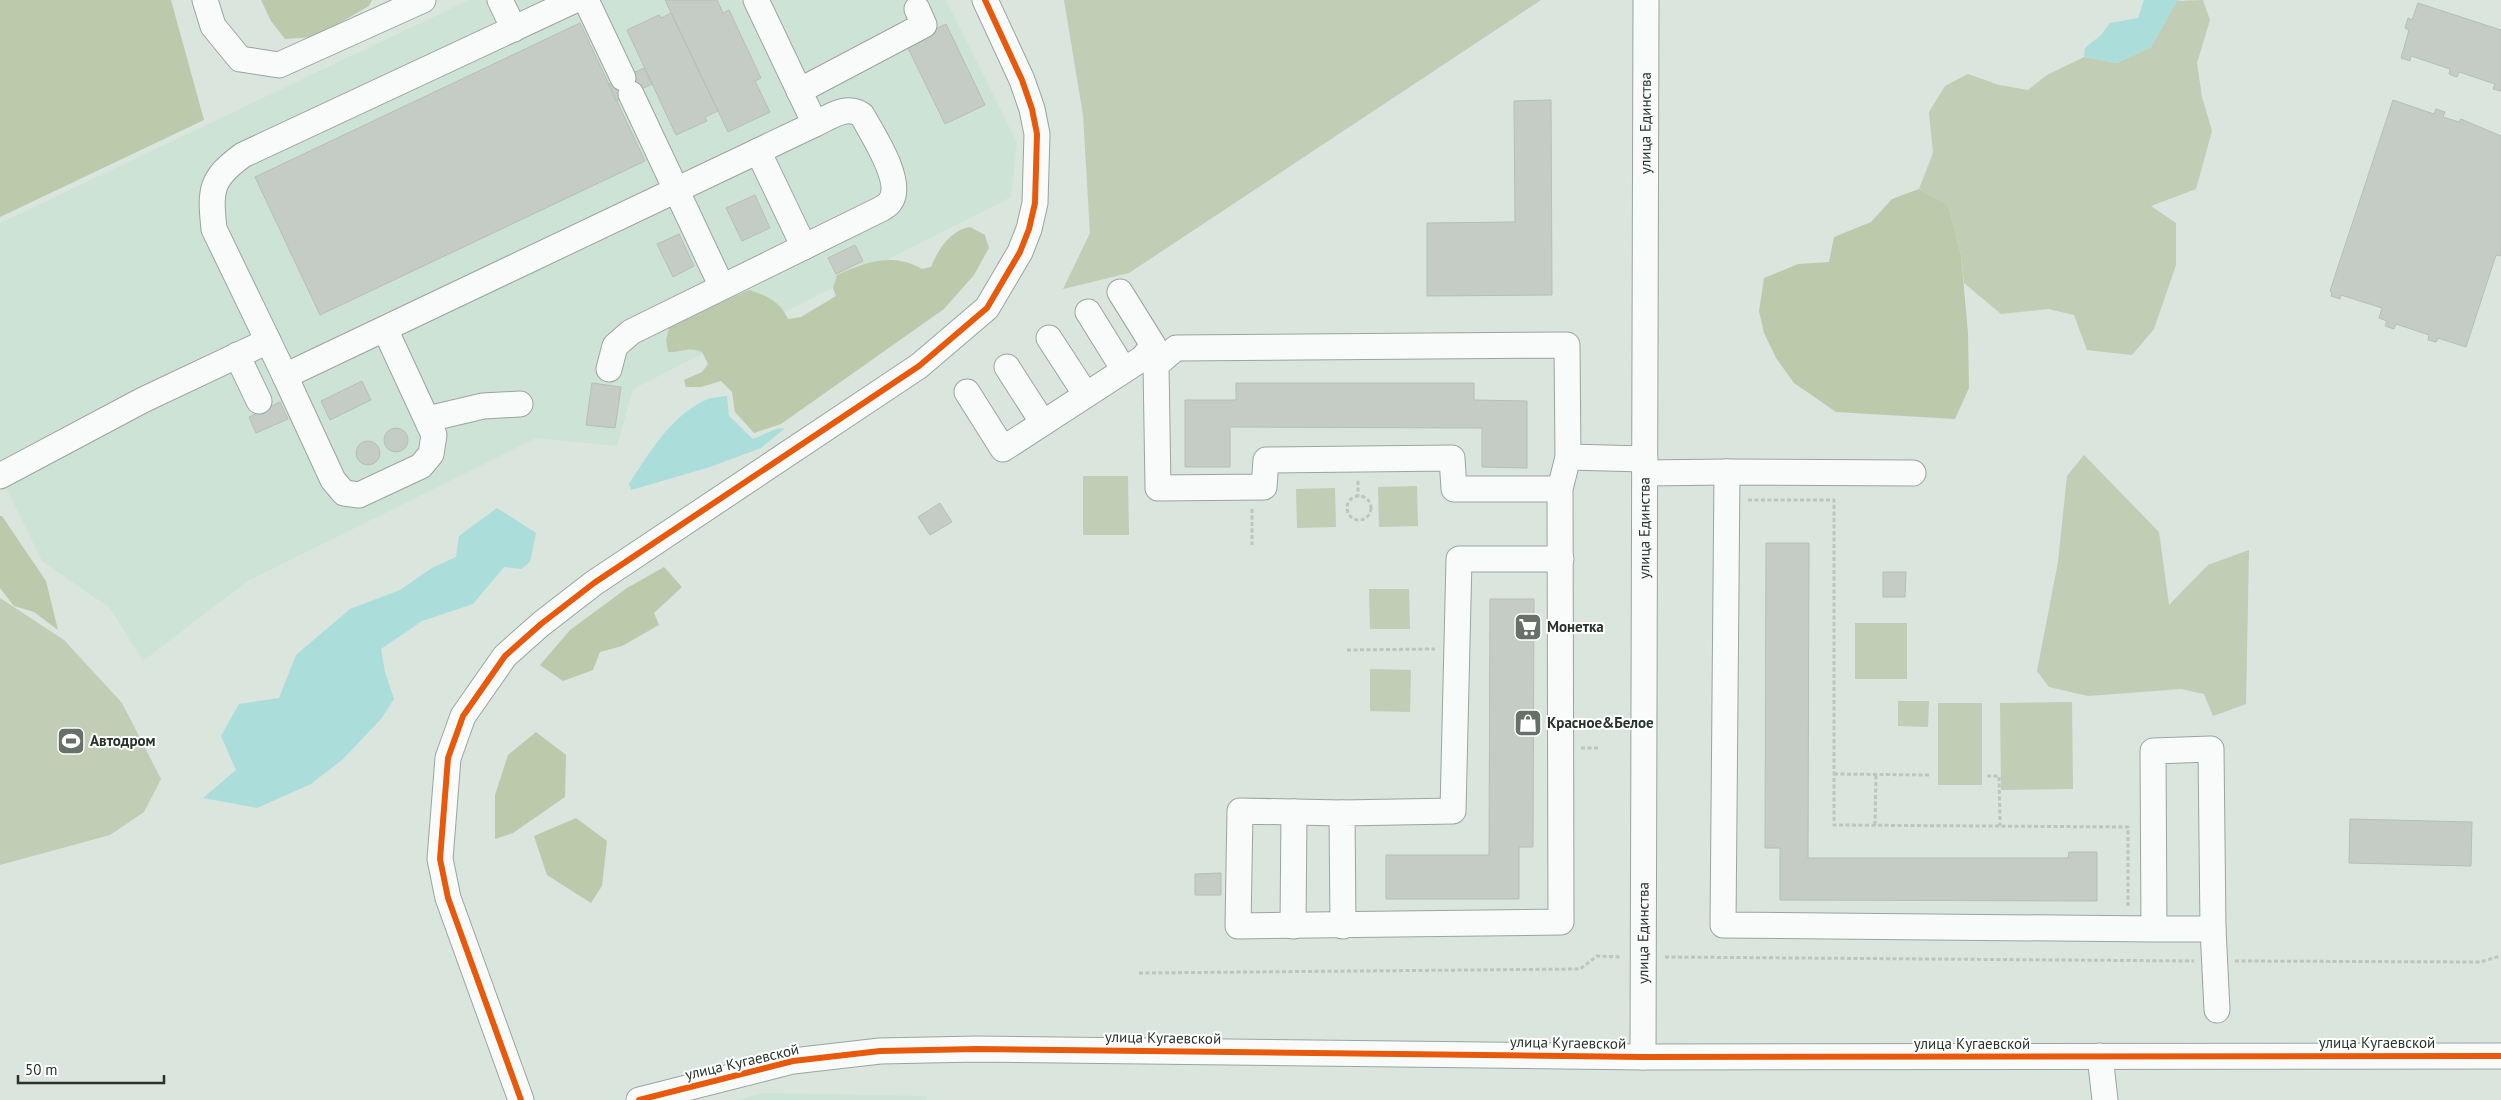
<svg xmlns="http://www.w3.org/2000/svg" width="2501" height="1100" viewBox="0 0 2501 1100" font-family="'PT Sans',sans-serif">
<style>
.built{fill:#cde3d5}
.green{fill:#c1cdb4}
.forest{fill:#bccaac}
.water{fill:#abddda}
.building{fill:#c4ccc5;stroke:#b6beb8}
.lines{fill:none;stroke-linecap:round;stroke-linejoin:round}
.minor-casing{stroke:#9ba59e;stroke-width:27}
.path{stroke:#c0c4c1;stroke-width:3;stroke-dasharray:4 2.5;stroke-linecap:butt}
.minor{stroke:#f9fbfa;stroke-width:25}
.cycleway-casing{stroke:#fff;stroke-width:9}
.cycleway{stroke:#e8590c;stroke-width:6}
.labels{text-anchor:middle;stroke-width:4;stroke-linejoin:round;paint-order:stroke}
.street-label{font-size:15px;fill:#29322c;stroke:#fff}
.poi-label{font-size:15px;font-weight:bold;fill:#29322c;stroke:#fff;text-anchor:start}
</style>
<rect width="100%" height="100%" fill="#d9e5dd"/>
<g class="built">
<polygon points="469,0 946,0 1017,143 1011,197 633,389 617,446 536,438 246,582 143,661 110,608 42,561 0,475 0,223"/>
<polygon points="761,1093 926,1096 928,1100 737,1100"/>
</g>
<g class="green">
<polygon points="1064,0 1541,0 1129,273 1063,289 1090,233 1083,115"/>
<polygon points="2203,0 2210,20 2197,63 2202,97 2212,131 2196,189 2151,206 2176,223 2176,265 2154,329 2132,355 2087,350 2074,315 2048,309 2001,314 1964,283 1961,255 1948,205 1919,189 1933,153 1929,112 1945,86 1968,74 1999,85 2028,90 2047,75 2084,57 2117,63 2151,47 2177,1"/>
<polygon points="2084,455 2159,532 2169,605 2208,565 2249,550 2246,704 2213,716 2204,694 2181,689 2088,696 2049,687 2037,671 2058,562 2067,476"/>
<polygon points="1083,476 1128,476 1129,535 1083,535"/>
<polygon points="1417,486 1418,526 1379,527 1378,487"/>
<polygon points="1335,488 1336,527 1297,528 1296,489"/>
<polygon points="1409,589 1410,629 1370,629 1369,589"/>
<polygon points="0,598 64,640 122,703 161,779 144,812 110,835 0,865"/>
<rect x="1855" y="623" width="52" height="56"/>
<polygon points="1370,669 1411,670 1410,712 1370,711"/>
<polygon points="1898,701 1929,701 1928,727 1898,726"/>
<polygon points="2072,702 2073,789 2001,790 2000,703"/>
<rect x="1938" y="703" width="44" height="82"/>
</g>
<g class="forest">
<polygon points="0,0 171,0 204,120 0,217"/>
<polygon points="261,0 372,0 369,6 315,37 285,39 271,21"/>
<polygon points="1919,189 1948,205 1961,255 1968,333 1969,388 1955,419 1836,412 1794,383 1776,358 1764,333 1759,311 1764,278 1798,264 1829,262 1834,237 1871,222 1892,199"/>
<path d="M970,227L985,235L989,248L974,275L944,309L781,424L754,433L735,412L732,392L721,381L701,387H686L684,380L702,372L708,364L702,352C687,346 682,353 668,352L666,340L670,325L749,290C767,296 780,301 788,319L801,317L836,296L833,288L837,275C866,262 893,252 922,269L931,267C938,249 951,230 970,227Z"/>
<polygon points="0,516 2,516 46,581 58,630 34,612 14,606 0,588"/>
<polygon points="664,567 682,587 654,613 659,625 622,646 600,652 593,670 563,681 540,665 570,630 627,588"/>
<polygon points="536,732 566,755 565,797 513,833 495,839 495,795 508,755"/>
<polygon points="576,818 607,841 602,886 591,903 547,875 534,836"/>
</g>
<g class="water">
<polygon points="2144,0 2181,0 2177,1 2151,47 2117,63 2084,57 2085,48 2101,35 2110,23 2138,18"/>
<path d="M727,396L729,416L753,439L776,429L785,428L761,448L710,467L631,490L629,484C649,453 672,414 708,399C714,397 721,397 727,396Z"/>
<polygon points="497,508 536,533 530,562 521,569 504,567 473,604 422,621 381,649 385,672 394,699 381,719 343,759 311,784 257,808 203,798 236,770 221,736 239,704 279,698 296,655 350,609 400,590 432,568 456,557 459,536"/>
</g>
<g class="building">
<polygon points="665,0 717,0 723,13 729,10 761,78 755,81 770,112 728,132"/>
<polygon points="2418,3 2501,30 2501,91 2493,89 2495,84 2459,72 2457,77 2449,74 2450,69 2411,56 2410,61 2401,58 2409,30 2405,28 2408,18 2412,20"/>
<polygon points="671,13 718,111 705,117 707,121 676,135 627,30 659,15 661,18"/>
<polygon points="580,23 645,161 320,315 255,177"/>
<polygon points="946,24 985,105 945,124 906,44"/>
<polygon points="644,68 652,84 616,101 609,84"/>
<polygon points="1551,100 1552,295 1427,296 1427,223 1515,222 1514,101"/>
<polygon points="2393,100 2434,114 2436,109 2445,112 2443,117 2459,122 2461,119 2501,136 2501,256 2496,255 2466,347 2438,338 2436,342 2428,340 2429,335 2396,324 2394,329 2385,326 2387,321 2379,318 2382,308 2341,295 2340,299 2331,296 2332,292 2330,291"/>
<polygon points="755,195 770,228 742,241 726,208"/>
<polygon points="679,234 694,266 673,277 657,244"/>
<polygon points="855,245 863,261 836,274 828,258"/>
<polygon points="362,381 371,400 330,420 321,401"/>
<polygon points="592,383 621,387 615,428 586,425"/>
<polygon points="1236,383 1474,383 1474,400 1527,401 1527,468 1482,467 1482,428 1230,427 1230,467 1185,467 1185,400 1236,400"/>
<polygon points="280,402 288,419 256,433 249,417"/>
<circle cx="396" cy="440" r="12"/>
<circle cx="368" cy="453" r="12"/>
<polygon points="940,503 952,522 930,535 918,517"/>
<polygon points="1766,543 1809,543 1808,858 2068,858 2069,852 2097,852 2097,901 1780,900 1780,848 1765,848"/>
<polygon points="1883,572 1906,572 1905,597 1883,597"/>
<polygon points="1490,599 1534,599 1533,847 1519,847 1519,899 1386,899 1386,855 1489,855"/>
<polygon points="2350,819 2472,822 2471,866 2349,863"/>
<polygon points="1221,873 1221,895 1195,895 1195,874"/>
</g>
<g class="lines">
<g class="minor-casing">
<g id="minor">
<polyline points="205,0 213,26 240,59 279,65 423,0"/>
<polyline points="500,0 514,29"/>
<path d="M575,0L243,155C210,179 210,190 214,229L285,376L815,124L756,0"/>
<polyline points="586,0 623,78"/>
<polyline points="799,91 924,25 917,9"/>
<polyline points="631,94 722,287"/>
<polyline points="758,151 804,247"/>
<polyline points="1120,292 1153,345 1143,358"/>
<polyline points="1088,312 1124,370"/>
<polyline points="1049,338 1086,395"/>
<polyline points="237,355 259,401"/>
<polyline points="1007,367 1043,423"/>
<path d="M609,369L615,346L631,332L881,209C884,207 888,205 890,202C905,182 872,134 862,115C847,104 830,117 815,124"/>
<polyline points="285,376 333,480 344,493 359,495 421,466 431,454 434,435 385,329"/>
<polyline points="967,392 1003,449 1143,358 1156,365"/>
<polyline points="428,419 483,406 520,404"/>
<polyline points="1568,457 1645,459"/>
<polyline points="1645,473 1727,472"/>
<polyline points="1913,473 1727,472 1723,925 2154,929 2213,929 2211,749 2153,751 2154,929"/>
<polyline points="0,476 143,400 268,341"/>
<polyline points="1342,813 1240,811 1238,926 1561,922 1560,489 1568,457 1567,345 1176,348 1156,365 1158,488 1264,487 1266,460 1452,458 1454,489 1560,489"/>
<polyline points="1293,926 1294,812"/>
<polyline points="1343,926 1342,813 1453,811 1459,559 1561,559"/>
<polyline points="2213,929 2217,1010"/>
<polyline points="2100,1056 2105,1100"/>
<path id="s1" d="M1643,1057L1646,0"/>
<polyline points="521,1100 448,898 440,859 448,758 463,716 505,656 541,624 594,583 919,366 987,308 1020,252 1029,229 1035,203 1037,134 1032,109 1022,80 985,0"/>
<polyline points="639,1100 793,1061 880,1051 977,1049 1643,1057 2501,1056"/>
</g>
</g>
<g class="path">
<polyline points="1358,481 1358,497"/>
<circle cx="1359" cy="508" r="12"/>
<polyline points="1748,500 1834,500 1834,825 2128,827 2128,908"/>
<polyline points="1252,509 1252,545"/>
<polyline points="1347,650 1435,649"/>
<polyline points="1581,748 1598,748"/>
<polyline points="1834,774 1929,775"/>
<polyline points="1987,776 1999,776 2000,826"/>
<polyline points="1875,825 1876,775"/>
<polyline points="1665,957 2194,961"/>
<polyline points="2235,961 2480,962 2501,956"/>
<polyline points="1139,973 1580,969 1597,956 1621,957"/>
</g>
<use href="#minor" class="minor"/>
<g class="cycleway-casing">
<g id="cycleway">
<polyline points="521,1100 448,898 440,859 448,758 463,716 505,656 541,624 594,583 919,366 987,308 1020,252 1029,229 1035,203 1037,134 1032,109 1022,80 985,0"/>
<polyline points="639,1100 793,1061 880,1051 977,1049 1643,1057 2501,1056"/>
</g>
</g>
<use href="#cycleway" class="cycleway"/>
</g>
<defs>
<g id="supermarket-square" transform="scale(1.4375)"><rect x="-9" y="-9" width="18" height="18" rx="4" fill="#67716a" stroke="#fff"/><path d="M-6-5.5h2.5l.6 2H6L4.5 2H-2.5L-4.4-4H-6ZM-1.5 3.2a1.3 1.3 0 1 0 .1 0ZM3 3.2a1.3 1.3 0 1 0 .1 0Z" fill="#fff"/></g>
<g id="shop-square" transform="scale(1.4375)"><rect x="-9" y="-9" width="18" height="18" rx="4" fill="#67716a" stroke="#fff"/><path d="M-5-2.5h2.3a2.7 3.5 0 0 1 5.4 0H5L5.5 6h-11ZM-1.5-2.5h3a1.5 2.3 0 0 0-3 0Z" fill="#fff"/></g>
<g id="stadium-square" transform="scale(1.4375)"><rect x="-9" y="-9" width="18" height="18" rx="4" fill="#67716a" stroke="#fff"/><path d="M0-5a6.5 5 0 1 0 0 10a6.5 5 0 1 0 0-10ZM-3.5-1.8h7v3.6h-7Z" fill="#fff"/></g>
</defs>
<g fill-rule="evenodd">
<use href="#supermarket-square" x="1528" y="627"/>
<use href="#shop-square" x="1528" y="723"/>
<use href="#stadium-square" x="71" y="741"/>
</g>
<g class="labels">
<g class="street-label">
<text dy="5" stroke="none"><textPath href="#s1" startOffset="934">улица Единства</textPath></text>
<text dy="5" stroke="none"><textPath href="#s1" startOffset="529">улица Единства</textPath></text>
<text dy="5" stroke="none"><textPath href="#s1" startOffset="124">улица Единства</textPath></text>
<text transform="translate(1163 1038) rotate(1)" y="5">улица Кугаевской</text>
<text transform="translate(1568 1043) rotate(1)" y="5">улица Кугаевской</text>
<text x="2377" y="1048">улица Кугаевской</text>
<text x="1972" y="1049">улица Кугаевской</text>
<text transform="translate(742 1062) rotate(-13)" y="5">улица Кугаевской</text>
</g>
<g class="poi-label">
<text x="1547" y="632">Монетка</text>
<text x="1547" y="728">Красное&amp;Белое</text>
<text x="90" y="746">Автодром</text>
</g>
</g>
<path d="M18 1075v8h146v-8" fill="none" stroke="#29322c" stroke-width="2.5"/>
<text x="25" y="1075" font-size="15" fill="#29322c" stroke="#ffffff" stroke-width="4" paint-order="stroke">50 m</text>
</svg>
